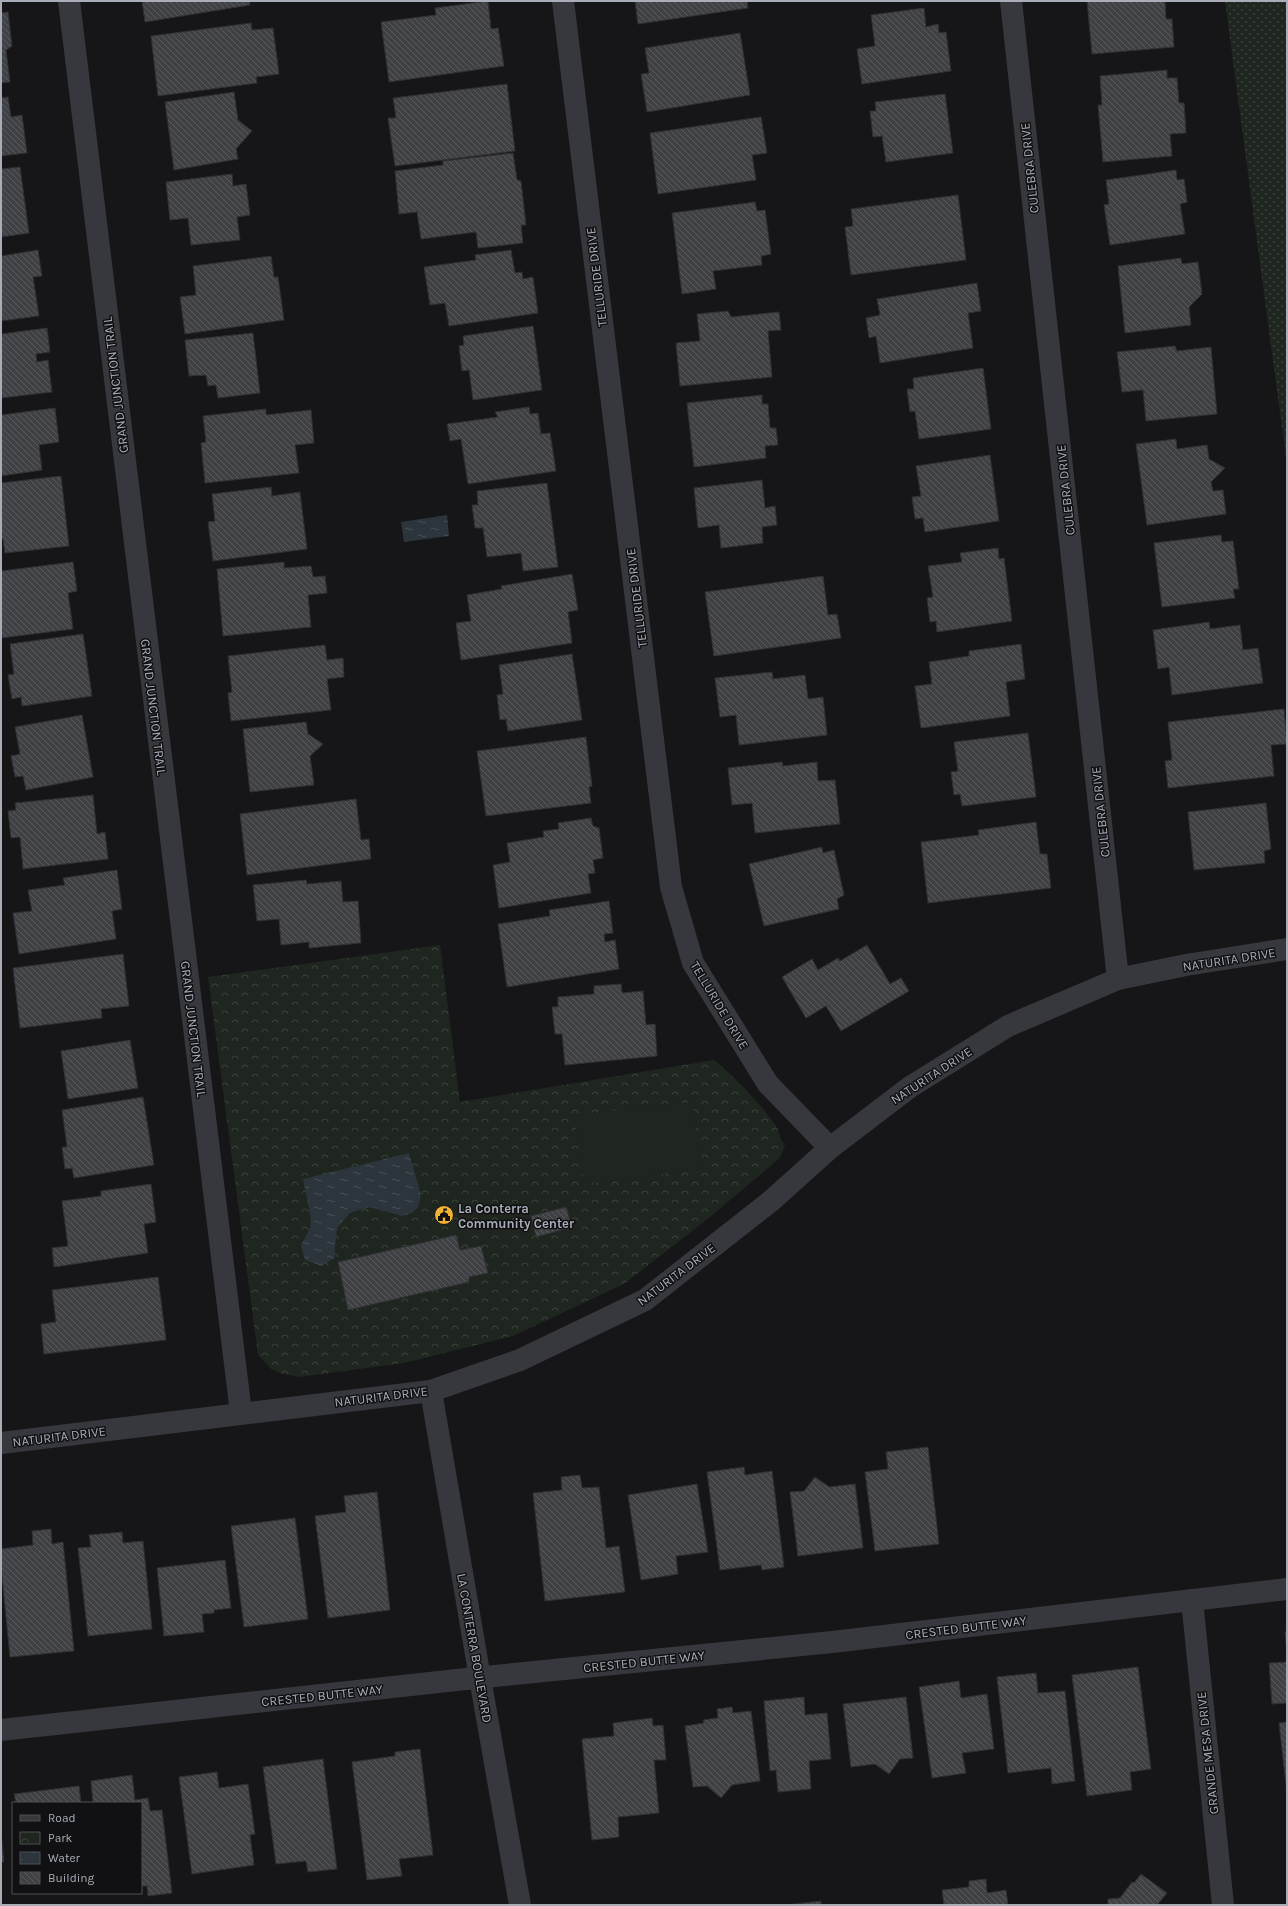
<svg xmlns="http://www.w3.org/2000/svg" width="1288" height="1906" viewBox="0 0 1288 1906" font-family="Karla,sans-serif">
<style>
.grass{fill:url(#grass-dots)}
.park{fill:url(#park-crowns)}
.pitch{fill:#1e261f}
.water{fill:url(#water-ripples)}
.building{fill:url(#building-back-hatch);stroke:#303034}
.lines{fill:none;stroke-linecap:round;stroke-linejoin:round}
.minor{stroke:#37383d;stroke-width:22}
.labels{text-anchor:middle;stroke-width:3;stroke-linejoin:round;paint-order:stroke}
.street-label{font-size:13px;fill:#a8adb8;stroke:#111113}
.poi-label{font-size:13px;font-weight:bold;fill:#a8adb8;stroke:#111113;text-anchor:start}
</style>
<defs>
<pattern id="grass-dots" width="8" height="8" patternUnits="userSpaceOnUse"><rect width="8" height="8" fill="#1e261f"/><path d="M2 2h.1M6 6h.1" fill="none" stroke="#3c433d" stroke-width="1.8" stroke-linecap="round"/></pattern>
<pattern id="park-crowns" width="20" height="18" patternUnits="userSpaceOnUse"><rect width="20" height="18" fill="#1e261f"/><path d="M2 6a3 3 0 1 1 6 0M12 15a3 3 0 1 1 6 0" fill="none" stroke="#3c433d"/></pattern>
<pattern id="water-ripples" width="26" height="14" patternUnits="userSpaceOnUse"><rect width="26" height="14" fill="#2c353c"/><path d="M2 4q2-2 4 0t4 0M15 11q2-2 4 0t4 0" fill="none" stroke="#485056"/></pattern>
<pattern id="building-back-hatch" width="6" height="6" patternUnits="userSpaceOnUse"><rect width="6" height="6" fill="#404145"/><path d="M-1 5l2 2M0 0l6 6M5-1l2 2" fill="none" stroke="#595a5e"/></pattern>
</defs>
<rect width="100%" height="100%" fill="#161618"/>
<polygon class="grass" points="1225,1 1287,1 1287,465"/>
<path class="park" d="M440,945L460,1102L714,1060C735,1077 760,1103 776,1126C780,1132 779,1139 785,1145L780,1158L705,1221L624,1284L513,1336L404,1363L300,1377L282,1374L271,1369L258,1355L208,977Z"/>
<polygon class="pitch" points="693,1102 701,1169 584,1184 574,1115"/>
<g class="water">
<polygon points="447,515 449,536 404,542 401,522"/>
<polygon points="409,1153 421,1195 418,1207 412,1213 402,1216 369,1207 350,1213 337,1228 334,1258 322,1266 305,1260 301,1245 310,1228 311,1219 303,1179"/>
</g>
<g class="building">
<polygon points="142,1 249,1 250,5 145,22"/>
<polygon points="488,1 491,29 498,28 504,66 389,82 381,22 436,15 435,8"/>
<polygon points="635,1 747,1 748,8 638,24"/>
<polygon points="1087,1 1165,1 1166,19 1172,19 1174,47 1092,54"/>
<polygon points="924,8 926,27 938,24 939,33 946,32 951,71 862,84 857,49 875,46 871,15"/>
<polygon points="8,12 12,46 6,50 10,82 1,83 1,13"/>
<polygon points="251,23 252,30 273,28 279,74 256,77 257,83 158,96 151,36"/>
<polygon points="740,33 750,95 647,112 641,74 649,73 645,48"/>
<polygon points="1167,70 1167,78 1177,78 1179,103 1184,103 1186,133 1170,134 1172,156 1103,162 1098,105 1102,105 1100,76"/>
<polygon points="507,84 515,151 395,166 388,118 396,118 393,98"/>
<polygon points="1,92 2,98 8,97 11,117 22,115 27,153 1,156"/>
<polygon points="234,92 238,120 252,131 236,149 238,159 174,170 165,102"/>
<polygon points="945,94 953,153 886,162 882,136 873,137 870,111 876,111 875,102"/>
<polygon points="761,117 767,153 752,155 756,180 658,194 650,133"/>
<polygon points="513,153 517,180 521,181 526,225 521,225 523,243 478,248 476,232 421,239 417,212 399,214 395,171 443,165 443,161"/>
<polygon points="20,167 29,233 1,237 1,169"/>
<polygon points="1176,170 1177,180 1184,179 1187,202 1180,204 1185,234 1110,245 1104,205 1109,204 1106,180"/>
<polygon points="232,174 233,186 246,184 250,215 237,217 240,240 191,245 188,218 170,220 166,182"/>
<polygon points="958,195 966,260 851,275 845,227 853,226 851,209"/>
<polygon points="755,202 757,211 765,210 771,254 761,256 762,265 713,271 716,289 682,294 672,213"/>
<polygon points="38,250 42,276 33,277 39,316 1,321 1,256"/>
<polygon points="511,250 515,273 522,272 523,279 533,277 538,313 449,326 445,303 430,305 424,267 476,260 475,255"/>
<polygon points="271,256 274,277 278,277 284,320 185,334 180,297 196,295 193,266"/>
<polygon points="1181,258 1182,264 1198,262 1202,294 1189,307 1191,325 1125,333 1118,266"/>
<polygon points="977,283 981,311 968,313 973,348 880,363 876,336 869,338 866,318 880,315 877,299"/>
<polygon points="728,311 731,317 779,312 781,330 768,331 772,377 680,386 676,343 700,341 697,314"/>
<polygon points="533,326 542,390 473,400 469,370 462,371 459,346 464,345 463,336"/>
<polygon points="47,328 50,352 36,354 37,362 48,360 52,392 1,398 1,334"/>
<polygon points="253,333 260,393 218,398 216,385 208,386 206,375 189,376 185,340"/>
<polygon points="1175,346 1177,351 1211,347 1217,414 1146,421 1143,390 1122,392 1117,352"/>
<polygon points="983,368 991,429 919,439 915,411 910,412 907,389 914,389 913,378"/>
<polygon points="762,395 762,404 768,404 770,428 776,428 778,445 765,446 766,458 694,467 687,403"/>
<polygon points="529,407 530,414 538,413 541,434 550,433 556,471 468,484 461,439 450,441 447,424 498,417 495,412"/>
<polygon points="55,408 59,442 39,445 42,470 1,476 1,415"/>
<polygon points="266,409 266,415 311,410 314,443 295,445 299,473 205,483 201,443 206,442 203,416"/>
<polygon points="1176,439 1177,449 1207,445 1209,459 1225,468 1211,482 1213,491 1223,490 1226,514 1147,525 1136,444"/>
<polygon points="990,455 999,521 925,532 923,518 915,519 912,497 921,496 916,466"/>
<polygon points="61,476 69,546 5,553 3,539 1,537 1,483"/>
<polygon points="762,480 765,508 775,506 777,525 762,527 763,543 721,548 719,525 698,528 694,488"/>
<polygon points="547,483 558,567 523,571 521,553 487,557 483,528 475,528 472,505 478,505 477,491"/>
<polygon points="271,487 272,496 300,492 307,549 213,561 208,522 215,521 212,494"/>
<polygon points="1221,535 1222,542 1233,541 1239,589 1233,589 1235,598 1162,607 1154,543"/>
<polygon points="998,548 999,559 1004,558 1012,621 937,632 936,621 930,622 927,598 933,597 928,566 962,562 960,553"/>
<polygon points="73,562 77,591 68,593 73,629 1,638 1,571"/>
<polygon points="284,562 284,568 311,566 313,577 325,576 327,593 308,595 311,627 223,636 217,569"/>
<polygon points="572,574 578,610 568,612 572,643 461,660 456,623 471,621 467,595 502,589 501,586"/>
<polygon points="823,576 828,615 837,614 841,638 714,656 705,592"/>
<polygon points="1209,622 1210,629 1240,625 1243,650 1258,648 1263,683 1172,695 1169,667 1158,669 1153,630"/>
<polygon points="83,634 92,696 22,706 21,697 12,699 8,675 14,674 10,644"/>
<polygon points="1021,644 1025,679 1006,682 1010,716 921,728 915,686 932,684 929,662 969,656 969,651"/>
<polygon points="325,645 327,660 343,658 344,677 327,679 331,710 231,721 228,693 232,692 228,656"/>
<polygon points="572,654 582,720 508,731 506,719 500,720 497,695 503,694 499,665"/>
<polygon points="772,672 773,679 805,675 808,699 823,697 827,735 739,745 736,715 720,717 715,678"/>
<polygon points="1284,709 1287,744 1271,745 1274,776 1168,788 1165,761 1172,760 1168,722"/>
<polygon points="82,715 93,777 26,790 23,776 15,777 11,756 20,754 15,727"/>
<polygon points="306,722 308,734 323,744 310,756 314,785 250,792 243,729"/>
<polygon points="1028,733 1036,797 962,806 960,794 954,795 951,772 958,771 954,742"/>
<polygon points="586,737 592,786 589,787 591,803 486,816 477,751"/>
<polygon points="782,762 783,766 817,762 818,781 835,780 840,824 755,833 752,803 732,805 728,768"/>
<polygon points="93,795 97,834 105,832 108,859 23,869 20,837 11,838 8,811 16,810 15,803"/>
<polygon points="356,799 361,840 369,839 371,859 247,875 240,814"/>
<polygon points="1266,803 1271,849 1264,851 1265,863 1194,870 1188,812"/>
<polygon points="591,818 593,826 599,828 603,858 593,860 595,873 588,874 591,893 499,908 493,865 510,862 507,843 544,837 543,831 559,829 558,823"/>
<polygon points="1036,822 1040,854 1047,854 1051,888 928,903 921,842 979,835 978,830"/>
<polygon points="822,847 823,853 834,850 844,895 837,899 839,909 764,926 749,864"/>
<polygon points="117,870 122,909 112,911 116,939 19,954 13,913 32,911 28,890 65,885 63,878"/>
<polygon points="306,880 307,884 341,881 343,902 358,901 361,943 309,948 309,942 281,945 279,919 257,921 253,885"/>
<polygon points="609,901 613,933 604,934 605,942 615,940 619,969 507,987 498,924 550,916 549,910"/>
<polygon points="867,945 890,984 901,978 909,991 841,1031 826,1006 806,1018 782,977 812,959 818,970 838,958 840,961"/>
<polygon points="123,954 129,1006 101,1009 102,1018 20,1028 13,968"/>
<polygon points="621,984 622,993 643,991 646,1025 655,1024 657,1056 565,1065 562,1034 555,1034 552,1007 558,1007 558,997 594,994 594,986"/>
<polygon points="130,1040 138,1088 68,1099 61,1051"/>
<polygon points="143,1097 154,1165 74,1178 72,1168 65,1169 62,1147 67,1147 62,1110"/>
<polygon points="151,1184 156,1222 144,1224 148,1253 54,1267 52,1248 68,1246 62,1201 101,1196 101,1191"/>
<polygon points="566,1207 572,1227 536,1237 531,1216"/>
<polygon points="456,1235 460,1250 481,1246 488,1273 469,1277 469,1282 348,1310 338,1262"/>
<polygon points="158,1277 166,1340 44,1354 41,1324 56,1322 52,1290"/>
<polygon points="928,1447 939,1544 875,1551 865,1472 888,1469 886,1452"/>
<polygon points="744,1467 745,1475 772,1471 784,1567 762,1570 761,1565 720,1570 707,1472"/>
<polygon points="580,1475 582,1488 599,1487 606,1548 619,1546 625,1592 545,1601 533,1493 562,1490 561,1477"/>
<polygon points="815,1477 829,1487 855,1484 863,1548 798,1556 790,1492 804,1491"/>
<polygon points="697,1484 708,1552 676,1556 678,1574 641,1580 628,1495"/>
<polygon points="377,1492 390,1610 328,1618 315,1516 346,1512 344,1496"/>
<polygon points="295,1518 308,1619 244,1627 231,1526"/>
<polygon points="51,1529 52,1544 63,1542 74,1651 10,1657 1,1566 1,1549 33,1545 32,1531"/>
<polygon points="122,1532 123,1543 143,1541 152,1629 88,1636 78,1548 91,1547 89,1535"/>
<polygon points="225,1560 231,1608 214,1610 214,1613 202,1614 204,1632 164,1636 157,1568"/>
<polygon points="1285,1632 1287,1632 1287,1653"/>
<polygon points="1287,1662 1287,1703 1272,1704 1269,1663"/>
<polygon points="1138,1667 1151,1769 1130,1772 1132,1790 1087,1796 1072,1675"/>
<polygon points="1036,1673 1038,1693 1065,1691 1075,1781 1052,1784 1051,1768 1008,1773 997,1677"/>
<polygon points="959,1681 961,1698 987,1694 994,1749 962,1753 966,1773 932,1778 919,1687"/>
<polygon points="804,1697 805,1715 827,1713 831,1759 809,1761 811,1789 778,1792 776,1770 770,1771 764,1701"/>
<polygon points="906,1697 913,1758 900,1759 889,1774 875,1764 851,1767 843,1704"/>
<polygon points="732,1707 733,1713 751,1711 760,1781 732,1785 721,1798 707,1786 693,1787 685,1726 704,1723 703,1720 718,1718 717,1709"/>
<polygon points="652,1718 653,1726 663,1725 666,1760 654,1760 659,1813 618,1817 619,1837 592,1840 582,1739 614,1736 613,1723"/>
<polygon points="1287,1722 1287,1785 1286,1785 1279,1723"/>
<polygon points="420,1749 433,1855 399,1859 402,1876 367,1880 352,1762 395,1756 395,1752"/>
<polygon points="323,1759 337,1869 308,1872 306,1861 276,1864 263,1767"/>
<polygon points="217,1772 219,1788 248,1784 255,1834 250,1835 254,1865 192,1874 179,1777"/>
<polygon points="132,1775 135,1800 148,1798 150,1811 162,1810 172,1893 148,1896 147,1886 141,1886 141,1803 93,1803 91,1781"/>
<polygon points="79,1786 81,1803 16,1803 14,1794"/>
<polygon points="1,1834 4,1862 1,1862"/>
<polygon points="1141,1874 1167,1893 1157,1905 1108,1905 1108,1899 1120,1898 1132,1882 1134,1883"/>
<polygon points="986,1879 987,1893 1006,1890 1008,1905 944,1905 942,1890 969,1887 969,1881"/>
<polygon points="821,1901 821,1905 786,1905"/>
</g>
<g class="lines">
<g class="minor">
<polyline points="69,1 241,1413"/>
<polyline points="563,1 671,887 693,963 768,1084 830,1148"/>
<polyline points="1011,1 1118,979"/>
<polyline points="431,1391 480,1678 520,1905"/>
<polyline points="1,1443 431,1391 520,1360 645,1300 771,1201 830,1148 910,1087 1008,1026 1118,979 1186,965 1287,949"/>
<polyline points="1192,1600 1223,1905"/>
<polyline points="1,1730 475,1678 832,1642 1287,1589"/>
</g>
</g>
<defs>
<g id="civic-disc" transform="scale(1)"><circle r="9.5" fill="#f2b134" stroke="#111113"/><path d="M-.6-6.5H3V-4.5H.6V-3L4-1V1h2V6H-6V1h2V-1L-.6-3ZM-1.2 2.5V6h2.4V2.5Z" fill="#111"/></g>
</defs>
<g fill-rule="evenodd">
<use href="#civic-disc" x="444" y="1215"/>
</g>
<g class="labels">
<g class="street-label">
<text transform="translate(1029 168) rotate(-96)" y="5">CULEBRA DRIVE</text>
<text transform="translate(596 277) rotate(-97)" y="5">TELLURIDE DRIVE</text>
<text transform="translate(115 385) rotate(-97)" y="5">GRAND JUNCTION TRAIL</text>
<text transform="translate(1065 490) rotate(-96)" y="5">CULEBRA DRIVE</text>
<text transform="translate(636 598) rotate(-97)" y="5">TELLURIDE DRIVE</text>
<text transform="translate(154 707) rotate(83)" y="5">GRAND JUNCTION TRAIL</text>
<text transform="translate(1100 812) rotate(-96)" y="5">CULEBRA DRIVE</text>
<text transform="translate(1229 959) rotate(-9)" y="5">NATURITA DRIVE</text>
<text transform="translate(720 1005) rotate(59)" y="5">TELLURIDE DRIVE</text>
<text transform="translate(194 1029) rotate(83)" y="5">GRAND JUNCTION TRAIL</text>
<text transform="translate(931 1075) rotate(-33)" y="5">NATURITA DRIVE</text>
<text transform="translate(676 1274) rotate(-37)" y="5">NATURITA DRIVE</text>
<text transform="translate(381 1396) rotate(-7)" y="5">NATURITA DRIVE</text>
<text transform="translate(59 1436) rotate(-7)" y="5">NATURITA DRIVE</text>
<text transform="translate(966 1627) rotate(-7)" y="5">CRESTED BUTTE WAY</text>
<text transform="translate(475 1648) rotate(80)" y="5">LA CONTERRA BOULEVARD</text>
<text transform="translate(644 1661) rotate(-6)" y="5">CRESTED BUTTE WAY</text>
<text transform="translate(322 1695) rotate(-6)" y="5">CRESTED BUTTE WAY</text>
<text transform="translate(1207 1753) rotate(-96)" y="5">GRANDE MESA DRIVE</text>
</g>
<g class="poi-label">
<text x="458" y="1213">La Conterra<tspan x="458" dy="15">Community Center</tspan></text>
</g>
</g>
<rect width="1288" height="1906" fill="none" stroke="#a8adb8" stroke-width="4"/>
<rect x="12" y="1802" width="130" height="92" fill="#111113" stroke="#4d4f55"/>
<rect x="20" y="1815" width="20" height="6" fill="#37383d" stroke="#4d4f55"/>
<text x="48" y="1822" font-size="12" fill="#a8adb8">Road</text>
<rect x="20" y="1832" width="20" height="12" fill="url(#park-crowns)" stroke="#4d4f55"/>
<text x="48" y="1842" font-size="12" fill="#a8adb8">Park</text>
<rect x="20" y="1852" width="20" height="12" fill="url(#water-ripples)" stroke="#4d4f55"/>
<text x="48" y="1862" font-size="12" fill="#a8adb8">Water</text>
<rect x="20" y="1872" width="20" height="12" fill="url(#building-back-hatch)" stroke="#4d4f55"/>
<text x="48" y="1882" font-size="12" fill="#a8adb8">Building</text>
</svg>
